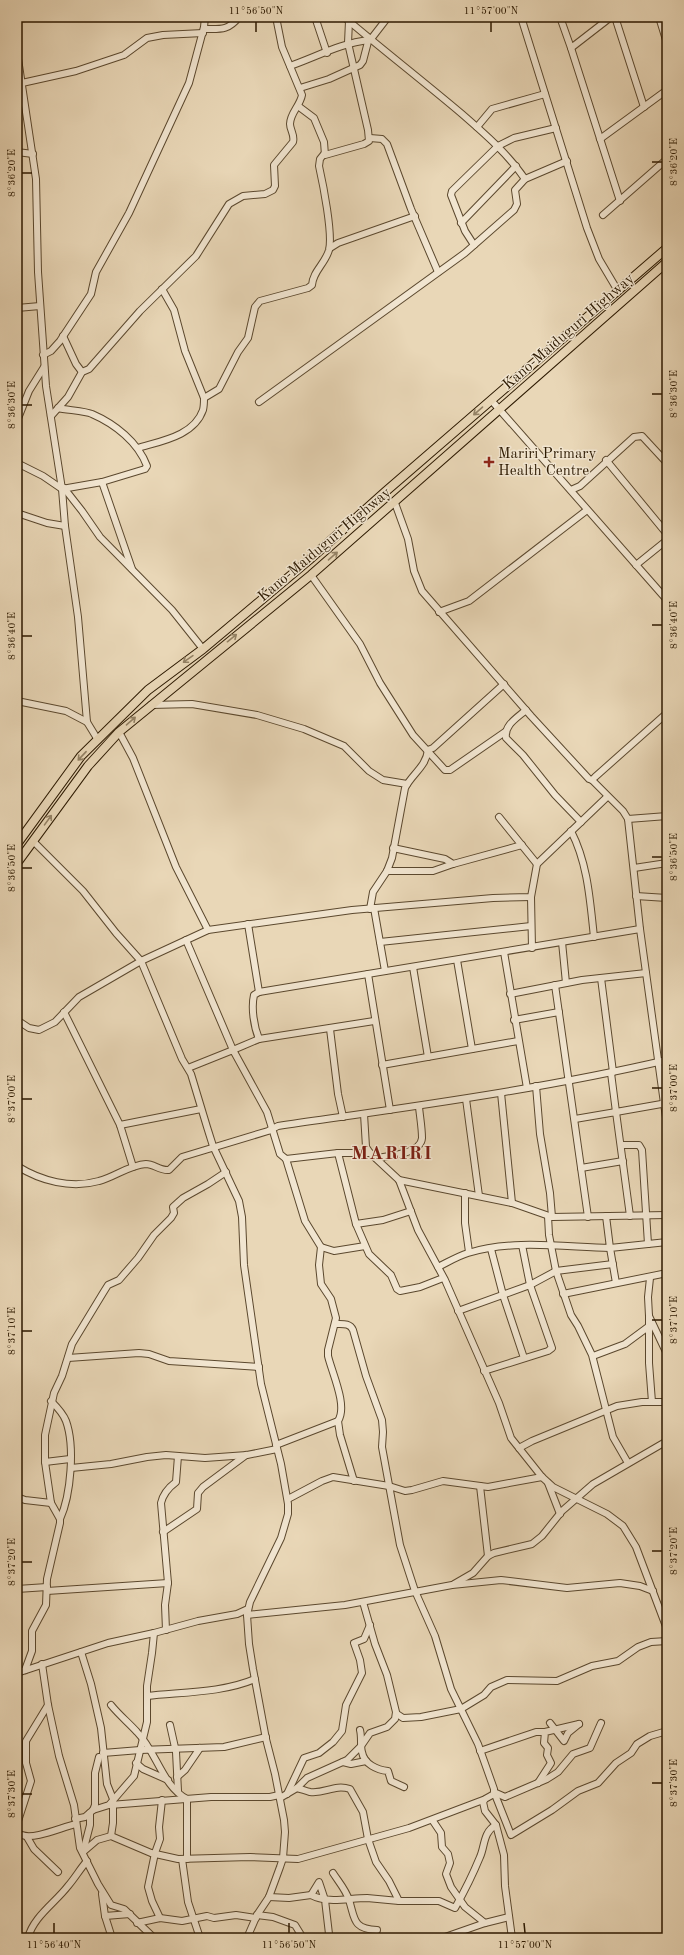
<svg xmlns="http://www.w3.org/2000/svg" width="684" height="1955" viewBox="0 0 684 1955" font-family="'Old Standard TT',serif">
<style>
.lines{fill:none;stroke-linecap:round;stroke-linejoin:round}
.minor-casing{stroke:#5b482e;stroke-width:8}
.highway-casing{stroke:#2c1900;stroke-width:10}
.minor{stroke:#f1e5d0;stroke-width:6}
.highway{stroke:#e9d7b7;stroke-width:8}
.oneway{stroke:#948265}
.ticks{fill:none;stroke:#2c1900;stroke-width:1.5}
.poi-dot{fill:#8f2418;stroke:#f1e5d0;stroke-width:1.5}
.labels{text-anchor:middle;stroke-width:3;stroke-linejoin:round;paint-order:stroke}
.street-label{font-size:15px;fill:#2c1900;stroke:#f1e5d0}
.poi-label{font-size:15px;fill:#2c1900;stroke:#f1e5d0;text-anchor:start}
.district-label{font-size:19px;font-weight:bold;letter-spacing:1px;fill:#7a1f14;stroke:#f1e5d0}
.neatline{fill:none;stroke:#2c1900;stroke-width:1.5}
.ticks-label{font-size:10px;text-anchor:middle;fill:#2c1900}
</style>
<rect width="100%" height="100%" fill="#e9d7b7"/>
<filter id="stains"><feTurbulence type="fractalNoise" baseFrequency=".005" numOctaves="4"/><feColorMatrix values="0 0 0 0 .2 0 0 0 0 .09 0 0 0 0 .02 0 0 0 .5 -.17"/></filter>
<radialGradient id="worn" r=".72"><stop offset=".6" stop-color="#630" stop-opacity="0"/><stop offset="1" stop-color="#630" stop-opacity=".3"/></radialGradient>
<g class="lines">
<g class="minor-casing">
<g id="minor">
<polyline points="315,17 327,53"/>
<path d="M344,17C383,50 423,81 462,114C485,134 508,154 525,179"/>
<polyline points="521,17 587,228 599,259 618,291"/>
<polyline points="560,17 571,48 611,17"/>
<polyline points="615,17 644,107"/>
<polyline points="659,17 667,43"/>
<polyline points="17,19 35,17"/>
<path d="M204,29C220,29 228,31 239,17"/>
<polyline points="371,39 388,17"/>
<polyline points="571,48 620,201"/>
<polyline points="17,52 36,179 38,272 46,386 62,489 65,526 78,617 87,722 98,740"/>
<path d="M290,66C316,57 341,43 369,40"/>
<polyline points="22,83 76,71 124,55 147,38 163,35 203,33"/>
<polyline points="300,88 329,79 360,65 363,61 369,38"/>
<polyline points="298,106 314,118 324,142 325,155 364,144 369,141 368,130 348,43 349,21"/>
<polyline points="477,127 492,109 545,94"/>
<polyline points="370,138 382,139 387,144 411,209 438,272"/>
<polyline points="600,139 667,90"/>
<polyline points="17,152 33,154"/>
<polyline points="603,215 667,159"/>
<polyline points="461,223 516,166"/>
<polyline points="474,245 465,231 451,195 452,191 498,146 514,138 556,128"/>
<polyline points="330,248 338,243 415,216"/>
<polyline points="17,308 40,306"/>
<polyline points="63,336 76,364 82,372"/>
<polyline points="43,355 51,351 60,341 91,294 96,272 129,213 189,83 204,27 205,17"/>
<path d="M204,398L219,389L238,352L248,338L255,307L260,301L308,288L312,285C313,271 325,264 329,250C333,234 323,184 319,166L320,159L324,154"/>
<polyline points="491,400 667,600"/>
<polyline points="259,402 465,253 514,210 517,204 515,190 525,179 567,161"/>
<path d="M51,416L68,397L82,372L89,369L140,311L196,256L229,204L243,196L265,194L273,190L275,186L274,165L293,142C295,135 290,130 290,124C290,113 300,106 302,95L282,47L276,17"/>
<polyline points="17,421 29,391 44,367"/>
<path d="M138,448C161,441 194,436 203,410C204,406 204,402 204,398L185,351L174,310L162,289"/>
<polyline points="606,460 667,534"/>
<path d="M17,463L43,476L62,489L102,482L145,469L147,466C138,442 115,424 92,414C86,411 66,410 58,408"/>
<polyline points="102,482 132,569"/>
<polyline points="64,488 82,511 100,537 172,610 203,649"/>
<polyline points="571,490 580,486 634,437 642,436 667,463"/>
<polyline points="395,503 408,539 414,571 422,591 531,716 589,779 592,780 595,777 667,713"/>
<polyline points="17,513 47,523 65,526"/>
<polyline points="636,565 667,540"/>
<polyline points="311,575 360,644 380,683 413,735 445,770 450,770 505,732"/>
<polyline points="439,612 469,601 587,510"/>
<polyline points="17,701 66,711 87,722"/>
<polyline points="151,705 192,704 257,715 304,729 344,746 369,771 383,780 407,784"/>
<path d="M526,710C517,718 504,725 506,738L523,755L555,795L581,822"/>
<polyline points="119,732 133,758 176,867 208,930"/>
<polyline points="428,750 433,748 504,684"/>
<polyline points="592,780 623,811 628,819 640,929 667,1125"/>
<polyline points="499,817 537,864"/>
<polyline points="628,819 667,816"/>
<path d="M571,831C588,864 590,901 594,937"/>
<polyline points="33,841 83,891 116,933 141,961 182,1059 191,1074 207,1127 213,1146 239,1201 242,1217 244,1265 261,1384 281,1464 288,1504 288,1514 281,1538 250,1602 247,1615 249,1644 253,1669 266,1739 275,1774 284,1820 285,1832 283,1858 280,1867 269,1897 257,1915 247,1938"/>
<polyline points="393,848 445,859 453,864 522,845"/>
<polyline points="634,868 667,863"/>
<polyline points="387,871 433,871 453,864"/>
<polyline points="636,896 667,898"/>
<polyline points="531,897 532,948"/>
<polyline points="374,908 385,971"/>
<path d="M370,909L373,892L387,871L392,858L405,788C412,774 426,767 428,750"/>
<polyline points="248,924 259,992"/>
<polyline points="186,940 233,1050 259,1039 374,1021"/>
<polyline points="380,942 531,926"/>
<polyline points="562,942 566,983"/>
<polyline points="504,952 527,1088"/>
<polyline points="457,960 472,1049"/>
<polyline points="413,967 428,1057"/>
<polyline points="368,974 390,1110"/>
<polyline points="601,978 613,1072"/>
<polyline points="555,985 588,1217"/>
<polyline points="510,994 582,980 646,973"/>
<polyline points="64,1012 120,1125 133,1167"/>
<polyline points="17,1020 29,1028 39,1030 55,1022 79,997 141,961 208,930 352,910 493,898 531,897 537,864 607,797"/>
<polyline points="514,1020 559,1012"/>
<polyline points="330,1029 338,1094 343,1117"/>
<path d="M259,1039C254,1027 251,1008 254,995L259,992L640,929"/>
<polyline points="382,1065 518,1041"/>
<polyline points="188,1068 233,1050 267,1112 280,1154 286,1159 338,1153 370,1153"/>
<polyline points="611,1073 616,1112 667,1103"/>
<polyline points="536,1086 540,1134 550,1193 552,1217"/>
<polyline points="501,1093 512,1203"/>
<polyline points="466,1099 479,1196"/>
<polyline points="364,1114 366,1147 370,1153 399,1180 418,1230 445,1280 499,1403 511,1438 542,1477 553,1487 607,1514 623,1526 636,1547 667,1629"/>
<polyline points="575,1119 616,1112 630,1216"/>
<polyline points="120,1125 201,1109"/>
<polyline points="621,1145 639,1145 642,1150 648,1244"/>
<polyline points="338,1153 356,1224 383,1220 411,1211"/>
<path d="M376,1158C388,1156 421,1154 422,1138C422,1128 420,1117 419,1107"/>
<polyline points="286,1159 305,1221 321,1247 334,1251 365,1246"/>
<path d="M17,1166C41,1181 71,1189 99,1181C115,1177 129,1165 146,1164C154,1164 160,1171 169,1170L182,1157L268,1131L278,1126C408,1107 538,1090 667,1060"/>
<polyline points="581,1168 623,1161"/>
<polyline points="399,1180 512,1203 552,1217 667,1215"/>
<polyline points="465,1193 465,1223 469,1252"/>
<polyline points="548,1216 549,1235 556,1271 571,1315 578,1326 592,1355 613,1437 628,1463"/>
<polyline points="356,1224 369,1254 391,1275 397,1289 400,1291 420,1287 443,1278"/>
<polyline points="522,1245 530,1285 556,1271 613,1264"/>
<polyline points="491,1249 503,1295 524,1358"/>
<path d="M438,1267C448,1262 458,1256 468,1253C513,1239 564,1247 610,1248L606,1216"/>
<polyline points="650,1278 648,1297 649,1316 667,1354"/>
<polyline points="616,1283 610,1248 667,1242"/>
<polyline points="563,1294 667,1273"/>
<polyline points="458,1311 530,1285 552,1348 548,1351 484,1371"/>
<polyline points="649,1316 649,1363 652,1402"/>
<path d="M336,1324C343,1324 350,1323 353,1330L366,1376L382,1420L383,1432L382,1447L400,1545L415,1591L435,1636L451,1689L478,1744L494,1789V1794L485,1799L483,1802L485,1811L496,1825L504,1855L505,1886L512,1938"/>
<polyline points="593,1356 625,1344 648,1327"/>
<polyline points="68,1358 139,1353 149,1354 169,1361 259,1367"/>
<path d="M51,1401C57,1407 63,1413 66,1421C75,1446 71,1495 60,1519"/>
<polyline points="338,1421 340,1435 354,1481"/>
<path d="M276,1445L338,1421C348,1406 332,1373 328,1356V1350L336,1318L331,1299L321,1284L319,1265L321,1247"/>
<polyline points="519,1448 532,1441 617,1406 642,1402 667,1402"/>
<polyline points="45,1462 70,1459"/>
<polyline points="71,1468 111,1464 147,1457 166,1455 205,1458 247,1455 277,1449"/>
<polyline points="548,1483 560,1514"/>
<polyline points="480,1486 488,1556"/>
<polyline points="17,1497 25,1500 51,1503"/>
<polyline points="288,1499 322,1481 333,1477 389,1486 405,1491 412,1490 443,1481 488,1487 542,1477"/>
<polyline points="163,1532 197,1509 198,1493 203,1487 246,1455"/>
<polyline points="454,1584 473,1573 488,1556 494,1553 532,1544 542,1536 562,1511 593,1484 667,1441"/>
<polyline points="17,1589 47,1587"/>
<polyline points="47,1591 168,1583"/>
<polyline points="247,1615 345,1605 452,1585 501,1580 567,1588 620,1583 640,1586 653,1591"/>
<path d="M166,1630L165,1605L168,1583L161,1503C163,1494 168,1488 176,1482L178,1456"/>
<polyline points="81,1652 91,1684 101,1728 107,1784 113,1799 113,1823 111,1836"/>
<polyline points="42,1664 48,1705 59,1756 74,1805 80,1848 98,1884 111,1905 124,1909 154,1938"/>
<polyline points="25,1670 32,1651 32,1631 46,1605 47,1579 60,1523 60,1519 51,1503 45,1462 45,1435 54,1393 62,1376 72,1344 103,1293 108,1285 119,1280 138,1258 154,1235 171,1218 174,1213 173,1207 183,1198 208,1184 226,1172"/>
<polyline points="17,1673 108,1643 154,1633 198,1621 237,1614 248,1609"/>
<path d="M147,1696C182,1692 222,1693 255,1679"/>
<path d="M111,1705C119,1715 129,1723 137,1732C156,1751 163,1787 187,1799V1859"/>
<polyline points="397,1714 403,1718 421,1717 461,1709 484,1695 491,1687 507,1680 557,1681 592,1666 618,1661 638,1647 651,1642 667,1641"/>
<polyline points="550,1723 564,1741 568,1733 579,1724"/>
<polyline points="170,1725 176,1752 178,1791"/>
<path d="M360,1730C362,1738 360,1745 362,1752C364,1764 377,1770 388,1771L391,1781L404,1787"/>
<polyline points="480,1751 536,1732 545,1732"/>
<polyline points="103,1753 140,1750 224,1747 266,1737"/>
<polyline points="343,1762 351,1764 366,1761"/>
<polyline points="136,1763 143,1769 168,1780"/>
<polyline points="177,1777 185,1770 200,1748"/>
<polyline points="538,1783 551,1763 547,1755 548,1748 544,1743 545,1732 579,1724"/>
<path d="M297,1788C301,1789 306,1791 310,1792C325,1794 334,1784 350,1789L363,1812L368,1839L376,1862L389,1881L399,1901H439L455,1908C464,1892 473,1874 480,1857C485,1846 483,1832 496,1825"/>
<polyline points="494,1792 511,1835 552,1810 578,1791 598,1783 616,1763 631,1753 637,1744 650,1736 667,1731"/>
<polyline points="496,1793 505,1797 547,1779 558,1772 573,1754 590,1748 601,1723"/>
<polyline points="287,1794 304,1758 319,1753 333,1742 342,1731 346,1705 362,1673 360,1660 354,1643 364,1639 370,1625"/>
<polyline points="280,1798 297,1788 307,1778 347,1760 361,1746 370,1733 387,1727 395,1719 396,1712 387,1675 375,1644 363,1602"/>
<polyline points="110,1805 211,1797 270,1797 279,1795"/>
<polyline points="93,1810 109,1805 134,1776 147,1722 147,1686 152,1653 154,1633"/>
<polyline points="75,1819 85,1817 93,1810 95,1805 95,1773 99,1757"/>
<polyline points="18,1821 31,1781 26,1763 26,1741 48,1705"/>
<polyline points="433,1821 441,1833 442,1847 448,1854 450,1863 446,1874 451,1887 465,1907 485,1923"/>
<path d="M22,1835C34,1840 62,1827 76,1824"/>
<polyline points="27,1837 34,1849 58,1872"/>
<polyline points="83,1852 97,1840 111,1836 151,1853 178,1859 250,1857 298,1859 409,1828 483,1800"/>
<polyline points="83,1852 90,1825 90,1813"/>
<polyline points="182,1859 188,1902 200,1938"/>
<path d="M333,1873C338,1881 346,1890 349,1900C355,1918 352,1929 377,1930"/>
<polyline points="102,1894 105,1916 112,1938"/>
<polyline points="269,1897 289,1898 311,1895"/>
<polyline points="257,1915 273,1917 295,1925 303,1938"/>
<polyline points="105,1916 130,1914"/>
<polyline points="160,1918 152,1901 148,1887 155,1853 160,1839 159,1827 162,1800"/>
<polyline points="137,1923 160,1918 182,1921 207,1916 214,1918 236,1915 256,1918"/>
<polyline points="17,1935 18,1938"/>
<path d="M28,1938C33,1917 55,1903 68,1886C75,1878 80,1869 87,1861"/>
<path d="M328,1938L329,1934L325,1900L319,1882L311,1895C328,1904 348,1898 367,1898C378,1899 388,1900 399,1901"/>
<polyline points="442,1938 485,1923 509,1917"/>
</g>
</g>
<g class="highway-casing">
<g id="highway">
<polyline points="17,844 81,756 148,690 203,649 309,560 385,492 667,248"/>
<polyline points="17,863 88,766 119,732 311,575 667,262"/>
</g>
</g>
<use href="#minor" class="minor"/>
<use href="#highway" class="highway"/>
</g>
<defs><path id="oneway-shaft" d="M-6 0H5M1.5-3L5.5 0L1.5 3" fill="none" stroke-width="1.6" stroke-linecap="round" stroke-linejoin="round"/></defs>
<g class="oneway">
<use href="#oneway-shaft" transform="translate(478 411) rotate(139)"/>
<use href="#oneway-shaft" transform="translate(333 556) rotate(-41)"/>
<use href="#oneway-shaft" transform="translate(232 638) rotate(-39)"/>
<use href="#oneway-shaft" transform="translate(188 659) rotate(145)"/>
<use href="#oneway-shaft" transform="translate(131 721) rotate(-41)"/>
<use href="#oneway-shaft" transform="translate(82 756) rotate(133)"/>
<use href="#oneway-shaft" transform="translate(48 820) rotate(-54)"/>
</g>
<path class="ticks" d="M256,22V32M491,22V32M652,162H662M22,173H32M652,394H662M22,405H32M652,625H662M22,636H32M652,857H662M22,868H32M652,1088H662M22,1099H32M652,1320H662M22,1331H32M652,1551H662M22,1562H32M652,1783H662M22,1794H32M54,1923V1933M289,1923V1933M524,1923L525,1933"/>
<path class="poi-dot" d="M487 456h4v4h4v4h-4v4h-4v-4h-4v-4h4z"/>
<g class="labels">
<g class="street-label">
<text transform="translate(568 331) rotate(-41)" y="5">Kano-Maiduguri Highway</text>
<text transform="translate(324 544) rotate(-40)" y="5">Kano-Maiduguri Highway</text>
</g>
<g class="poi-label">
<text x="498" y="458">Mariri Primary<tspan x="498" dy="17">Health Centre</tspan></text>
</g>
<g class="district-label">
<text x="392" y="1159">MARIRI</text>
</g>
</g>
<rect width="684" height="1955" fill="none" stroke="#e9d7b7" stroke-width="44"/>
<rect x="22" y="22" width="640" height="1911" class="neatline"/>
<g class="ticks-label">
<text x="256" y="14">11°56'50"N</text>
<text x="491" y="14">11°57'00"N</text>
<text transform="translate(673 162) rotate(-90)" y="4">8°36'20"E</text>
<text transform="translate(11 173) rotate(-90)" y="4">8°36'20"E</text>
<text transform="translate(673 394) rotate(-90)" y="4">8°36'30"E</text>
<text transform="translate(11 405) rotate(-90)" y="4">8°36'30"E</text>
<text transform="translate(673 625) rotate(-90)" y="4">8°36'40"E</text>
<text transform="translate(11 636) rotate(-90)" y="4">8°36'40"E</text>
<text transform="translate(673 857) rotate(-90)" y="4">8°36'50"E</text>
<text transform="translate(11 868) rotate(-90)" y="4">8°36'50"E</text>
<text transform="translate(673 1088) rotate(-90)" y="4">8°37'00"E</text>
<text transform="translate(11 1099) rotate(-90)" y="4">8°37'00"E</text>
<text transform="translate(673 1320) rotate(-90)" y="4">8°37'10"E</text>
<text transform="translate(11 1331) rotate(-90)" y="4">8°37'10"E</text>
<text transform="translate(673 1551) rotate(-90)" y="4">8°37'20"E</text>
<text transform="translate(11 1562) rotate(-90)" y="4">8°37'20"E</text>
<text transform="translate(673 1783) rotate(-90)" y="4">8°37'30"E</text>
<text transform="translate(11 1794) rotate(-90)" y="4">8°37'30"E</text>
<text x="54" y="1948">11°56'40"N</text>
<text x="289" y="1948">11°56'50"N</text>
<text x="525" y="1948">11°57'00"N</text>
</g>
<rect width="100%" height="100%" filter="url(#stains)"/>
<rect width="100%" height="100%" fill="url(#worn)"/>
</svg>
